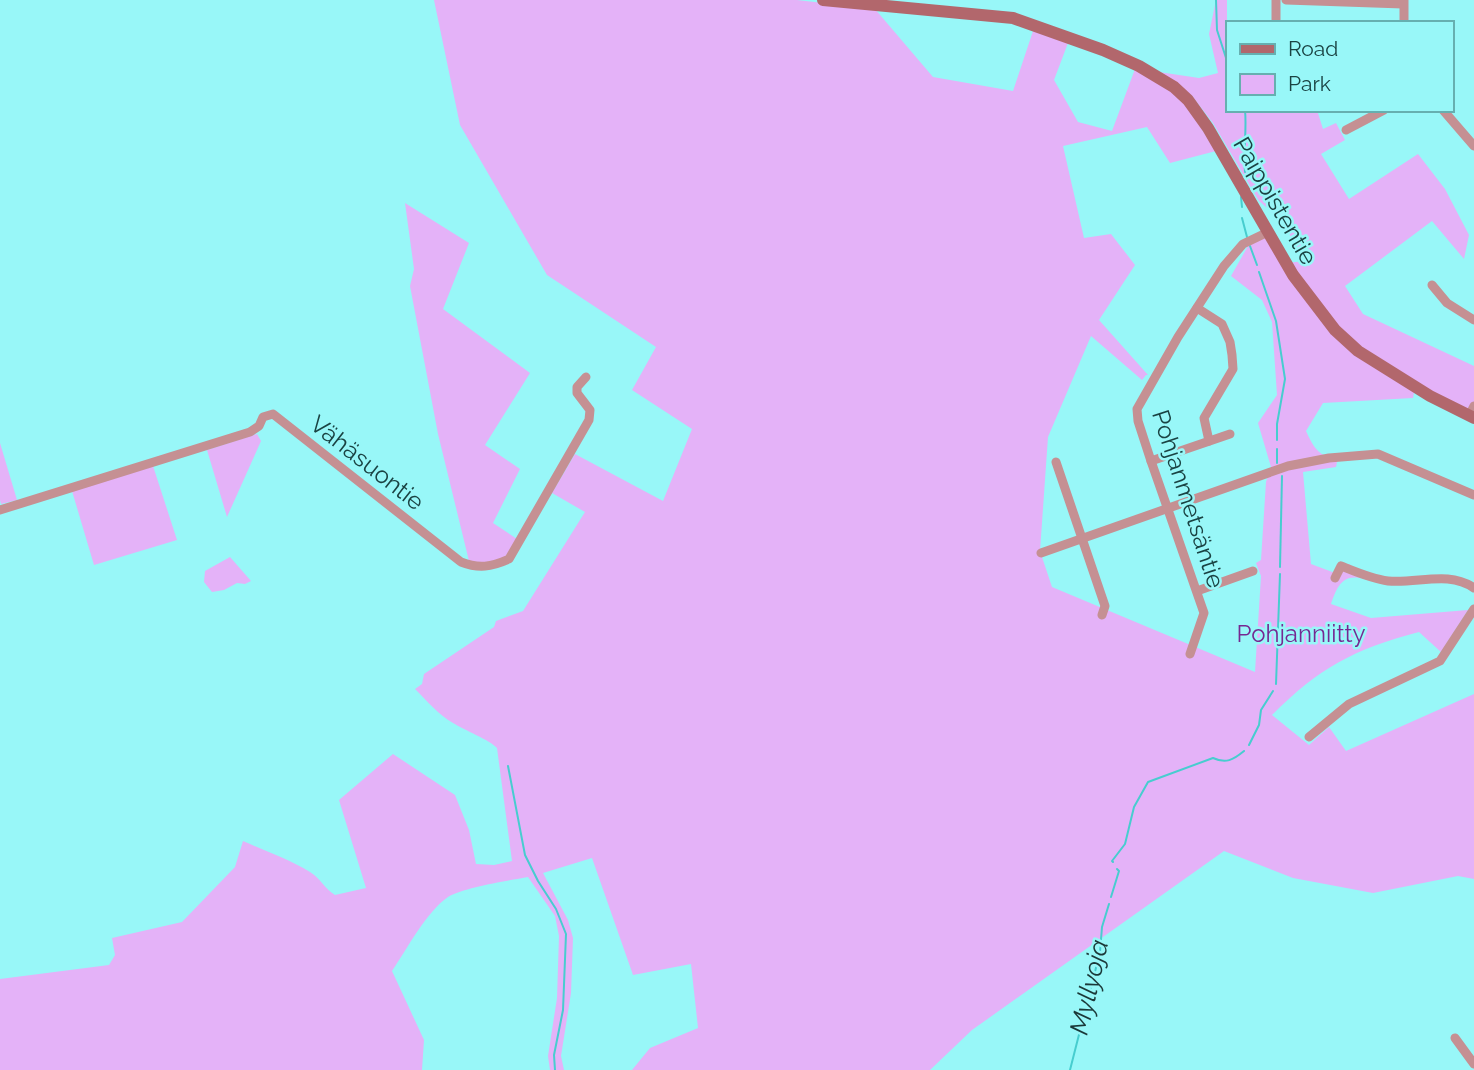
<svg xmlns="http://www.w3.org/2000/svg" width="1474" height="1070" viewBox="0 0 1474 1070" font-family="Raleway,sans-serif">
<style>
.green{fill:#e4b2f8}
.lines{fill:none;stroke-linecap:round;stroke-linejoin:round}
.stream{stroke:#47cdcf;stroke-width:2}
.street{stroke:#c59093;stroke-width:9}
.secondary{stroke:#b2676c;stroke-width:12}
.labels{text-anchor:middle;stroke-width:5;stroke-linejoin:round;paint-order:stroke}
.street-label{font-size:24px;fill:#1a4343;stroke:#98f7f8}
.park-label{font-size:24px;fill:#762891;stroke:#98f7f8}
.water-label{font-size:26px;font-style:italic;fill:#1b3838;stroke:#98f7f8}
</style>
<rect width="100%" height="100%" fill="#98f7f8"/>
<g class="green">
<path d="M434,0H797L875,9L933,77L1013,91L1033,31L1068,43L1054,80L1078,122L1112,131L1135,69L1170,90L1185,103L1216,151L1170,163L1147,127L1063,146L1084,238L1111,234L1135,265L1099,320L1148,375H1146L1142,380L1091,336L1048,437L1040,551L1052,587L1255,672L1261,576L1256,563L1261,560L1266,482L1271,467L1258,423L1277,395L1272,322L1262,300L1231,276L1252,239L1268,232L1286,263L1305,261L1281,220L1259,201L1213,123L1192,96L1159,72L1199,78L1218,73L1209,34L1216,0H1227V110H1317L1323,129L1336,123L1345,140L1321,154L1349,199L1418,154L1445,189L1469,235L1464,259L1432,221L1345,286L1363,314L1474,366V405L1469,416L1415,387L1413,398L1323,403L1306,431C1313,446 1319,459 1338,457L1336,467L1303,472L1311,564L1335,573L1349,564L1356,569L1359,578C1341,575 1336,590 1331,604L1371,618L1468,610L1441,652L1419,632C1354,649 1319,668 1272,715L1309,745L1329,727L1346,751L1474,694V879L1458,876L1373,893L1293,878L1224,851L972,1030L930,1070H632L650,1048L698,1028L691,964L633,975L592,858L543,873L568,920L573,938L571,993L561,1056L564,1070H550L548,1056L557,998L559,936L555,916L528,877C507,881 465,887 448,897C427,911 407,949 392,971L424,1040L422,1070H0V979L109,965L115,955L112,938L182,922L235,867L243,841C265,851 289,859 310,872C320,878 325,889 335,895L366,888L339,800L393,754L455,795L469,830L476,864L494,865L512,861L497,748C490,740 464,730 453,723C439,715 427,701 415,689L422,684L424,674L494,627L496,621L523,611L585,512L552,493L575,454L663,501L692,429L632,390L656,347L547,275L460,125Z"/>
<path d="M405,203L469,243L443,309L530,373L485,445L520,469L493,523L517,539C504,564 497,565 469,561L438,434L410,286L414,269Z"/>
<polygon points="257,434 261,441 227,517 207,450"/>
<polygon points="0,443 17,500 1,504 0,500"/>
<polygon points="153,466 177,540 94,565 72,491"/>
<polygon points="230,557 251,581 245,584 237,583 224,590 212,592 204,582 205,571"/>
</g>
<g class="lines">
<g class="stream">
<polyline points="1216,0 1217,30 1227,61"/>
<path d="M1245,110C1247,131 1243,151 1245,172"/>
<polyline points="1241,197 1242,207"/>
<polyline points="1242,218 1247,237"/>
<polyline points="1250,246 1257,265"/>
<polyline points="1259,272 1276,321 1285,379 1277,424 1277,440"/>
<polyline points="1277,449 1277,463"/>
<polyline points="1280,567 1282,476"/>
<polyline points="1276,684 1280,574"/>
<polyline points="1249,745 1259,725 1261,710 1273,691"/>
<polyline points="508,766 525,855 538,881 556,909 566,934 563,1010 554,1055 555,1070"/>
<path d="M1113,862L1112,861L1125,844L1134,807L1148,782L1213,758C1226,764 1233,760 1244,751"/>
<polyline points="1111,897 1119,871 1117,869"/>
<polyline points="1070,1070 1100,952 1102,927 1109,904"/>
</g>
<g class="street">
<polyline points="1286,0 1403,4"/>
<polyline points="1404,0 1404,23"/>
<polyline points="1276,23 1276,0"/>
<polyline points="1443,110 1474,146"/>
<polyline points="1346,130 1384,110"/>
<polyline points="1432,285 1447,303 1474,320"/>
<polyline points="1197,308 1222,324 1230,342 1232,355 1233,369 1204,418 1209,441"/>
<polyline points="1469,416 1474,406"/>
<polyline points="1151,461 1230,434"/>
<polyline points="1056,462 1105,606 1102,615"/>
<path d="M0,510L250,432L259,426L263,417L273,414L461,562C479,569 491,567 509,559L589,420L590,410L577,393V387L586,377"/>
<polyline points="1041,553 1288,466 1329,458 1378,454 1474,495"/>
<path d="M1335,578L1341,566C1356,572 1372,579 1388,581C1417,584 1449,570 1474,588"/>
<polyline points="1197,591 1253,571"/>
<polyline points="1190,654 1204,613 1151,461 1138,421 1137,409 1178,337 1224,266 1243,244 1268,232"/>
<polyline points="1309,737 1349,704 1440,661 1474,609"/>
<polyline points="1455,1038 1474,1064"/>
</g>
<polyline class="secondary" points="823,0 1013,18 1103,50 1139,66 1174,87 1188,100 1208,128 1293,275 1335,330 1358,351 1430,396 1474,418"/>
</g>
<g class="labels">
<g class="street-label">
<text transform="translate(1275 201) rotate(60)" y="8">Paippistentie</text>
<text transform="translate(367 463) rotate(38)" y="8">Vähäsuontie</text>
<text transform="translate(1188 499) rotate(72)" y="8">Pohjanmetsäntie</text>
</g>
<g class="park-label">
<text x="1301" y="642">Pohjanniitty</text>
</g>
<g class="water-label">
<text transform="translate(1089 987) rotate(-77)" y="9">Myllyoja</text>
</g>
</g>
<rect x="1226" y="21" width="228" height="91" fill="#98f7f8" stroke="#66afb0" stroke-width="2"/>
<rect x="1240" y="44" width="35" height="10" fill="#b2676c" stroke="#66afb0" stroke-width="2"/>
<text x="1288" y="56" font-size="21" fill="#1a4343">Road</text>
<rect x="1240" y="74" width="35" height="21" fill="#e4b2f8" stroke="#66afb0" stroke-width="2"/>
<text x="1288" y="91" font-size="21" fill="#1a4343">Park</text>
</svg>
